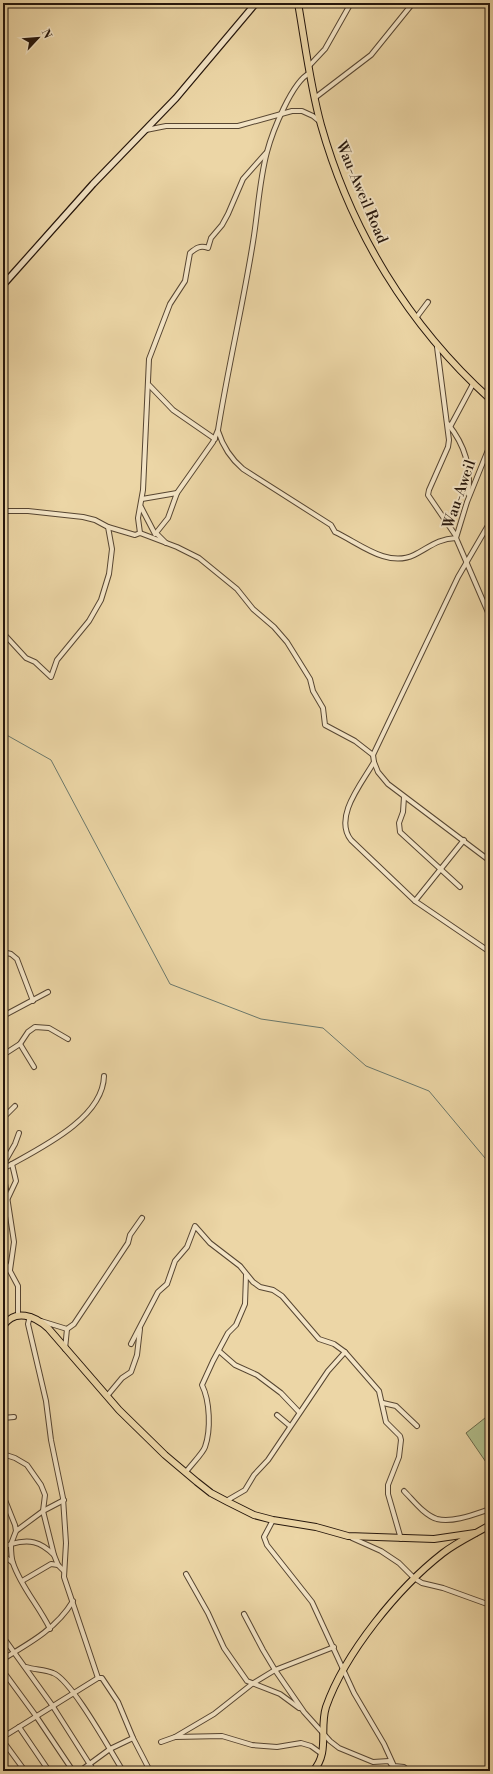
<svg xmlns="http://www.w3.org/2000/svg" width="493" height="1774" viewBox="0 0 493 1774" font-family="'Libre Bodoni',serif">
<style>
.green{fill:#b1bf8c;stroke:#6b6a4c}
.lines{fill:none;stroke-linecap:round;stroke-linejoin:round}
.stream{stroke:#6b786b;stroke-width:1}
.street-casing{stroke:#574632;stroke-width:6}
.secondary-casing{stroke:#25160c;stroke-width:8}
.primary-casing{stroke:#25160c;stroke-width:8}
.street{stroke:#f3e4c5;stroke-width:4}
.secondary{stroke:#f3e4c5;stroke-width:5.5}
.primary{stroke:#ecd6a6;stroke-width:6}
.labels{text-anchor:middle;stroke-width:4;stroke-linejoin:round;paint-order:stroke}
.street-label{font-size:15px;fill:#25160c;stroke:#f3e4c5}
</style>
<rect width="100%" height="100%" fill="#ecd6a6"/>
<filter id="stains"><feTurbulence type="fractalNoise" baseFrequency=".005" numOctaves="4"/><feColorMatrix values="0 0 0 0 .2 0 0 0 0 .09 0 0 0 0 .02 0 0 0 .5 -.17"/></filter>
<radialGradient id="worn" r=".72"><stop offset=".6" stop-color="#630" stop-opacity="0"/><stop offset="1" stop-color="#630" stop-opacity=".3"/></radialGradient>
<polygon class="green" points="490,1414 490,1468 466,1433"/>
<g class="lines">
<polyline class="stream" points="3,733 51,760 170,984 261,1019 323,1028 366,1066 429,1091 490,1164"/>
<g class="street-casing">
<g id="street">
<polyline points="309,66 325,49 351,3"/>
<polyline points="316,97 371,55 413,3"/>
<polyline points="146,130 166,126 238,126 292,111 302,111 313,116 319,121"/>
<polyline points="416,318 428,302"/>
<polyline points="437,347 449,440 448,447 429,490 428,495 456,536"/>
<polyline points="149,385 173,410 215,439"/>
<path d="M448,424C465,445 472,467 468,494"/>
<polyline points="450,427 473,384"/>
<path d="M218,431C223,447 230,458 243,469L331,525L335,532C359,543 387,568 414,555C430,547 437,539 456,538"/>
<polyline points="490,445 467,502 456,538 490,617"/>
<polyline points="142,499 177,493"/>
<polyline points="141,507 155,534"/>
<polyline points="3,511 28,511 83,517 95,520 108,527 112,549 109,574 101,600 89,621 57,660 51,677 35,662 26,658 3,633"/>
<path d="M490,522L458,577L373,755L374,762C362,783 333,817 351,840L415,901L490,952"/>
<polyline points="108,527 135,535 140,533 177,547 199,558 237,589 253,609 274,627 287,642 310,679 313,691 323,708 325,725 355,741 373,755"/>
<path d="M140,533L138,518L143,490L149,359L170,304L185,281L190,253C196,248 200,245 208,248L211,238L222,225L228,214L243,179L266,153"/>
<path d="M166,543L156,533L168,518L177,493L213,442L218,430C228,367 243,305 253,242C258,212 259,182 267,152C272,133 292,81 310,73"/>
<polyline points="374,762 378,772 388,784 490,861"/>
<polyline points="404,797 403,812 399,823 400,832 460,887"/>
<polyline points="415,901 464,840"/>
<polyline points="3,952 11,954 17,959 33,1001"/>
<polyline points="3,1016 48,992"/>
<polyline points="20,1044 34,1067"/>
<polyline points="3,1055 20,1044 28,1032 35,1027 49,1028 68,1039"/>
<polyline points="3,1078 3,1082"/>
<polyline points="3,1118 15,1106"/>
<polyline points="3,1147 6,1156 4,1177 14,1242 10,1270"/>
<polyline points="7,1158 15,1144 19,1133"/>
<path d="M3,1169C36,1150 103,1120 104,1076"/>
<polyline points="8,1198 16,1181 12,1164"/>
<polyline points="3,1258 18,1286 18,1316"/>
<polyline points="3,1314 7,1320"/>
<polyline points="30,1316 28,1324 46,1401 51,1440 63,1498 66,1543 64,1577 98,1678 102,1678 118,1702 133,1738 150,1771"/>
<polyline points="41,1321 67,1329 74,1324 128,1243 130,1235 142,1218"/>
<polyline points="131,1344 158,1292 167,1284 175,1261 187,1247 195,1226 210,1243 240,1266 253,1282 260,1287 273,1290 282,1296 319,1339 334,1344 345,1352 379,1391 386,1422 400,1436 401,1440 399,1457 388,1485 388,1494 401,1539"/>
<polyline points="65,1349 67,1329"/>
<polyline points="219,1351 235,1365 257,1375 281,1393 299,1412"/>
<polyline points="107,1396 122,1378 131,1372 137,1355 140,1329"/>
<polyline points="383,1403 396,1406 417,1426"/>
<polyline points="277,1415 290,1426"/>
<polyline points="3,1418 14,1417"/>
<polyline points="3,1454 15,1458 27,1465 41,1485 45,1495 43,1511 54,1555 58,1565 64,1571"/>
<path d="M186,1472C191,1465 203,1453 205,1447C211,1430 210,1401 202,1385L213,1361L228,1333L236,1325L245,1304L246,1275"/>
<path d="M404,1491C413,1500 424,1515 437,1519C453,1523 475,1514 490,1509"/>
<polyline points="3,1495 15,1525 16,1531 43,1511 64,1500"/>
<polyline points="226,1501 245,1490 254,1475 268,1460 328,1371 345,1352"/>
<polyline points="273,1520 264,1537 267,1545 312,1602 354,1693 384,1744 394,1766 404,1767 409,1771"/>
<polyline points="352,1538 381,1551 399,1563 414,1578 422,1583 443,1588 490,1605"/>
<polyline points="3,1547 11,1544 16,1531"/>
<polyline points="3,1555 13,1563"/>
<polyline points="186,1574 208,1613 224,1648 247,1681 280,1694 299,1708"/>
<polyline points="22,1581 51,1564 58,1565"/>
<polyline points="244,1614 263,1650 275,1670 304,1712 330,1741 339,1748 373,1762 389,1761 391,1764"/>
<path d="M50,1629C39,1606 21,1587 13,1563C11,1557 11,1550 11,1544C29,1539 40,1541 54,1555"/>
<polyline points="3,1637 52,1705 94,1771"/>
<path d="M3,1659C30,1643 57,1628 73,1601"/>
<path d="M26,1667C35,1670 45,1669 53,1673C71,1679 111,1752 123,1771"/>
<polyline points="3,1671 36,1716 73,1771"/>
<polyline points="19,1727 49,1771"/>
<polyline points="3,1737 98,1678"/>
<polyline points="175,1737 214,1714 252,1684 275,1670 334,1647"/>
<polyline points="3,1741 25,1771"/>
<polyline points="161,1742 175,1737 222,1736 252,1745 277,1747 301,1743 311,1746 322,1754"/>
<polyline points="80,1771 110,1749 133,1738"/>
</g>
</g>
<g class="secondary-casing">
<polyline id="secondary" points="3,285 93,184 176,98 256,3"/>
</g>
<g class="primary-casing">
<g id="primary">
<path d="M298,3C305,43 310,85 321,125C351,231 408,325 490,399"/>
<path d="M3,1326C15,1308 35,1316 48,1328L119,1410L165,1455L197,1482L211,1493L228,1502L254,1515L273,1520L316,1527L348,1536L434,1539L475,1533"/>
<path d="M313,1771C330,1753 319,1729 326,1707C345,1653 398,1588 443,1553C457,1542 475,1534 490,1525"/>
</g>
</g>
<use href="#street" class="street"/>
<use href="#secondary" class="secondary"/>
<use href="#primary" class="primary"/>
</g>
<g class="labels">
<g class="street-label">
<text transform="translate(362 192) rotate(67)" y="5">Wau-Aweil Road</text>
<text transform="translate(459 494) rotate(-71)" y="5">Wau-Aweil</text>
</g>
</g>
<rect width="493" height="1774" fill="none" stroke="#ecd6a6" stroke-width="16"/>
<rect x="4" y="4" width="485" height="1766" fill="none" stroke="#25160c" stroke-width="2"/>
<rect x="8" y="8" width="477" height="1758" fill="none" stroke="#25160c"/>
<g transform="translate(38 38) rotate(64)" stroke="#f3e4c5" stroke-width="3" paint-order="stroke">
<path d="M0-3L7 15L0 10L-7 15Z" fill="#25160c"/>
<text y="-6" font-size="11" font-weight="bold" text-anchor="middle" fill="#25160c">N</text>
</g>
<rect width="100%" height="100%" filter="url(#stains)"/>
<rect width="100%" height="100%" fill="url(#worn)"/>
</svg>
